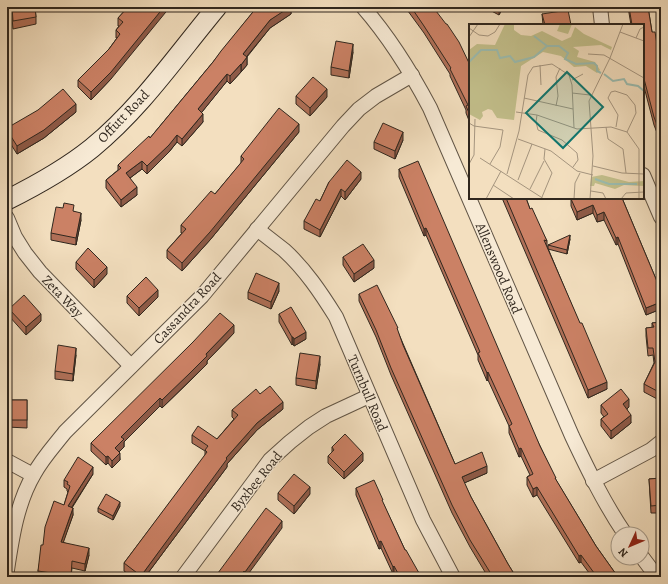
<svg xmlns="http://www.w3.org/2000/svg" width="668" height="584" viewBox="0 0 668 584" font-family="Alegreya,serif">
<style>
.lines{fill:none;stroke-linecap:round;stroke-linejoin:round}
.street-casing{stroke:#615546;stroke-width:16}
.secondary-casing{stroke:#30271e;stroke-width:21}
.street{stroke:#f7ead5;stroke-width:14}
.secondary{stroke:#f7ead5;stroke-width:19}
.wall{fill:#af6f57;stroke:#30271e}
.shaded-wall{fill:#8e5a47;stroke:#30271e}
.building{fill:#cb8165;stroke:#30271e}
.labels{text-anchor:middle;stroke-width:3;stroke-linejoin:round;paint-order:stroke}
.street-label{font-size:14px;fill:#30271e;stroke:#f7ead5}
.inset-river{fill:none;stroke:#9bbdb1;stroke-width:2}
.inset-road{fill:none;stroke:#a5957f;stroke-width:1}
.view{fill:#0f766e;fill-opacity:0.15;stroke:#0f766e;stroke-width:2}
.inset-edge{fill:none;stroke:#30271e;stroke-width:2}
</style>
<rect width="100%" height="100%" fill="#f3dfbf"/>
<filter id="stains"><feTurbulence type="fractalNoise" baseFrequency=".005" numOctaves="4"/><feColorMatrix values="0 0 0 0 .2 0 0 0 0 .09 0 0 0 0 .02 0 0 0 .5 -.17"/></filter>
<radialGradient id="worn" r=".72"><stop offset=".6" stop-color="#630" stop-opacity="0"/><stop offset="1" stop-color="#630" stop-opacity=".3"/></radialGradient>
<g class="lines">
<g class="street-casing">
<g id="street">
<path d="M363,7C390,38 411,72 430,108L572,436C588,470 604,503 625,534"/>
<polyline points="600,7 602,25"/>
<polyline points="643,175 661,217"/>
<polyline points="7,218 15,237 25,253 40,272 131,366"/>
<path d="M257,229C266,236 275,243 284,250C305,269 321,293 336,317L423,520L453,577"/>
<polyline points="7,461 33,475"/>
<polyline points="593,481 651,450 661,442"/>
<polyline points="642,557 657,577"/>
<path d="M7,570C12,537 17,503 34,474C42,459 54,446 65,432L202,296L343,126L359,109L376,96L412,75"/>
<polyline points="183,577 270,460 290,442 309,427 326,416 369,396"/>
</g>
</g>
<g class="secondary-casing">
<path id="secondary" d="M7,200C37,185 66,169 92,148C141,108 177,55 217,7"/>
</g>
<use href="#street" class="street"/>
<use href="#secondary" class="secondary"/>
</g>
<g class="wall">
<polygon points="11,7 35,7 36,17 36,24 13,29"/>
<polygon points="128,7 111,79 91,100 78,87 78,80 109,49 117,38 116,38 116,30 119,26 118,26 118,18"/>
<polygon points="257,7 293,7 291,9 291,14 270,28 247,57 247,65 241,72 230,84 227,81 201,113 203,122 182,146 177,142 169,152 147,174 142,169 130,178 137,195 121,207 106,188 106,180 118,170 118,165 150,138 213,62"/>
<polygon points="405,7 433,7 470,65 470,123 466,113 466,110 450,76 450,74 424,33"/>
<polygon points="484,7 503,7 499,15"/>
<polygon points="628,7 648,7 652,32 661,64 661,143 654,125 643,83 643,25 631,25"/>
<polygon points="542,14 571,25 543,25"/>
<polygon points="353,52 349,78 331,75 331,67"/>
<polygon points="296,96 327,97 310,116 296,104"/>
<polygon points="76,112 44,138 17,154 7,138 7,128"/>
<polygon points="299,132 210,240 182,271 167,258 167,250 182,233 181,233 181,225 215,194 241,163 241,156"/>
<polygon points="403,140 395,159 374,149 374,142"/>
<polygon points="399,169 540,446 556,480 596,546 618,577 592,577 581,562 579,563 537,495 533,497 527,485 527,477 530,475 521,456 519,457 509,433 509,426 488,380 487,381 478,360 478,355 426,235 424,236 399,177"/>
<polygon points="361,179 345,200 341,196 320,237 304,229 304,221 320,201 329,182"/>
<polygon points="502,198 526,198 530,209 547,241 547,246 607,389 588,398"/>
<polygon points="622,198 661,291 661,309 646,315 618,244 616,245 604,220 597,222 593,213 577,220 571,206 571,199"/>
<polygon points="74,211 81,220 76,245 51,240 51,233"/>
<polygon points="570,239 567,254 548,249 548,245"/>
<polygon points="343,257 374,268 354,282 343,265"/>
<polygon points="76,262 107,274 94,288 76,269"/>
<polygon points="279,291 271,309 248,299 248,292"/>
<polygon points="359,294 398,332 455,464 487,473 464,483 471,497 508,564 516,577 488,577 470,547 452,513 391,375 376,337 359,301"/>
<polygon points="127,296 158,297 139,316 127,303"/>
<polygon points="9,309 41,321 26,335 9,316"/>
<polygon points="279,314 306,339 294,346 293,344 292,345 279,322"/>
<polygon points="661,322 661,397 659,400 644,392 644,384 654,363 653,355 648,356 646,336 646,328 652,328 652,323"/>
<polygon points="234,333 207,361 207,364 190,381 162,408 160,406 124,442 124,447 119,452 120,460 112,468 108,463 106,465 91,451 91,443"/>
<polygon points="76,355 73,381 55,379 55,371"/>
<polygon points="320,364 316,389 296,385 296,378"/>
<polygon points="260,394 283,409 257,430 227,464 227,467 145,577 133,577 124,571 124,563 205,456 205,451 192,443 192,435 217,439 234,419 232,417 232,410"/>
<polygon points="7,400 27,400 27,428 7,427"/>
<polygon points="601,405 629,407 627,409 631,423 611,439 601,426 601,419 604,417 601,413"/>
<polygon points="332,447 363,461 344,479 328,463 328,456 332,452"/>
<polygon points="93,474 72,508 73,515 63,542 89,555 85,571 72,568 71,577 38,577 38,571 43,545 64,505 68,492 67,491 67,489 64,487 64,480"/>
<polygon points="661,478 661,513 651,513 649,479"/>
<polygon points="356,488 383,503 405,550 420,577 396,577 394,574 393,574 381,548 379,549 356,495"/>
<polygon points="278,493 310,494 294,514 278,500"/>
<polygon points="120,506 113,520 98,512 98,508"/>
</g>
<g class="shaded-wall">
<polygon points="164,7 170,7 111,79 91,100 91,92"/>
<polygon points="288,7 293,7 291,9 291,14 270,28 243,61 243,54 270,20"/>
<polygon points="501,7 503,7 499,15 499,11"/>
<polygon points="353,44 353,52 349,78 349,71"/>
<polygon points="247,57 247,65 241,72 241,65"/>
<polygon points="241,64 241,72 230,84 230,76"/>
<polygon points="227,74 227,81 198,117 198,109"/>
<polygon points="327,89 327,97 310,116 310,108"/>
<polygon points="76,104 76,112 44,138 17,154 17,146"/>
<polygon points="203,114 203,122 182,146 182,139"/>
<polygon points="299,124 299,132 210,240 182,271 182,263"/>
<polygon points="403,132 403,140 395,159 395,151"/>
<polygon points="177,135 177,142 169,152 147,174 147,166"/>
<polygon points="142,161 142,169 126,181 126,173"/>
<polygon points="361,172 361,179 345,200 345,192"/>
<polygon points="137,187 137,195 121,207 121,200"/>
<polygon points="341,189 341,196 320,237 320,230"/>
<polygon points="593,205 593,213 577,220 577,212"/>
<polygon points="604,212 604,220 597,222 597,215"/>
<polygon points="81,213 81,220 76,245 76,238"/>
<polygon points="426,228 426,235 424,236 424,229"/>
<polygon points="570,235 570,239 567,254 567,250"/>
<polygon points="618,237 618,244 616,245 616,238"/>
<polygon points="374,260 374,268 354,282 354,274"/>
<polygon points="107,267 107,274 94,288 94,280"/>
<polygon points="279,283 279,291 271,309 271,302"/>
<polygon points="158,290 158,297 139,316 139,308"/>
<polygon points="661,302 661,309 646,315 646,308"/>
<polygon points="41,314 41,321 26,335 26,327"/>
<polygon points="234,325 234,333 207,361 207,364 162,408 162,400"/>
<polygon points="306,332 306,339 294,346 294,339"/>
<polygon points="292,337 293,337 293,344 292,345"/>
<polygon points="76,348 76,355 73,381 73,374"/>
<polygon points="320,356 320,364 316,389 316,381"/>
<polygon points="488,372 488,380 487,381 487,373"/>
<polygon points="607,382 607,389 588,398 588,390"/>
<polygon points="661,389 661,397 659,400 659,392"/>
<polygon points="160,398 160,406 124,442 124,447 115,456 115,448 121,437"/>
<polygon points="629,399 629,407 623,412 623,404"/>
<polygon points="283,402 283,409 257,430 227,464 227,467 145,577 141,577 141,576 226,458 257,423"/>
<polygon points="631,415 631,423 611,439 611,431"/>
<polygon points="521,448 521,456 519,457 519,449"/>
<polygon points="120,453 120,460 112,468 112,461"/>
<polygon points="363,453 363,461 344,479 344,472"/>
<polygon points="108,456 108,463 106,465 106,457"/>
<polygon points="487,466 487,473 462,484 462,477"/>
<polygon points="93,467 93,474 68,513 68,506"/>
<polygon points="310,487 310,494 294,514 294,506"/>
<polygon points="537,487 537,495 533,497 533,489"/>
<polygon points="120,502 120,506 113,520 113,516"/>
<polygon points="73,508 73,515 61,549 61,542"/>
<polygon points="282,521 282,528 246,577 245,577 245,572"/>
<polygon points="381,541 381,548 379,549 379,542"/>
<polygon points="89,548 89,555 85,571 85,564"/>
<polygon points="581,555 581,562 579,563 579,556"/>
<polygon points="394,566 394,574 393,574 393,567"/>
<polygon points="244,571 244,577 239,577"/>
</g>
<g class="building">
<polygon points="12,7 35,7 36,17 13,21"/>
<polygon points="128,7 138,8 138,7 164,7 111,72 91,92 78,80 109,49 120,34 116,30 123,22 118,18"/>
<polygon points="257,7 290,7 270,20 243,54 247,57 241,65 241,64 230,76 227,74 198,109 203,114 182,139 177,135 169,145 147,166 142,161 126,173 137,187 121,200 106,180 121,168 118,165 149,136 150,138 213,62 221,51"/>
<polygon points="411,7 433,7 446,24 447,24 459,42 470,65 470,115 466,106 468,105 450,69 451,68 424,26"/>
<polygon points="491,7 501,7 499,11"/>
<polygon points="629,7 648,7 652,32 655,32 659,56 661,64 661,135 654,117 643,75 643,25 632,25"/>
<polygon points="568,10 571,25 545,25 542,14"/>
<polygon points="336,41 353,44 349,71 331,67"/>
<polygon points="313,77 327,89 310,108 296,96"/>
<polygon points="63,89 76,104 44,130 17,146 7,130 7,128 38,110"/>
<polygon points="279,108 299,124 210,232 182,263 167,250 186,229 181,225 211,191 215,194 244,159 241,156"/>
<polygon points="383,123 403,132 395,151 374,142"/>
<polygon points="347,160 361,172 345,192 341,189 320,230 304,221 316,199 320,201 329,182"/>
<polygon points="418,161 540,446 556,478 555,478 596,546 618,577 597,577 581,555 579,556 537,487 533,489 527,477 533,474 521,448 519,449 509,426 512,424 488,372 487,373 478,353 480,352 426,228 424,229 399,169"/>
<polygon points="506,198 526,198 530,209 532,208 547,241 544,240 580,323 582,323 607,382 588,390"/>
<polygon points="573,198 622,198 661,291 661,302 646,308 618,237 616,238 604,212 597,215 593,205 577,212 571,199"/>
<polygon points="64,203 74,205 73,211 81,213 76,238 51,233 56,207 63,208"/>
<polygon points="570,235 567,250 548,245"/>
<polygon points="363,244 374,260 354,274 343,257"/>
<polygon points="88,248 107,267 94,280 76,262"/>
<polygon points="256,273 279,283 271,302 248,292"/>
<polygon points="146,277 158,290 139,308 127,296"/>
<polygon points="377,285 398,328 397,328 403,345 455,464 482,452 487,466 462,477 471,497 508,564 516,577 493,577 470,540 452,505 391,368 376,330 359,294"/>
<polygon points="24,295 41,314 26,327 9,309"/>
<polygon points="291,307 306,332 294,339 293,337 292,337 279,314"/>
<polygon points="220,313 234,325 206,354 207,356 190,373 162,400 160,398 121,437 124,439 115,448 120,453 112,461 108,456 106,457 91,443 193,342"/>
<polygon points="661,322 661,389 659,392 644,384 655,362 653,348 648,348 646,328 654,327 652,323"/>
<polygon points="58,345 76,348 73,374 55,371"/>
<polygon points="300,353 320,356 316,381 296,378"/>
<polygon points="270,386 283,402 257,423 226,458 227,459 141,576 124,563 207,452 205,450 208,446 192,435 198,426 217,439 238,415 232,410 256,389 260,394"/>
<polygon points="621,389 629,399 623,404 631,415 611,431 601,419 608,414 601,405"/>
<rect x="7" y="400" width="20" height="20"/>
<polygon points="345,434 363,453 344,472 328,456 334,450 332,447"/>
<polygon points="78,457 93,467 68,506 73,508 61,542 89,548 85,564 72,561 71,576 38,571 41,545 43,545 45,527 54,501 64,505 70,486 67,484 68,482 64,480"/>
<polygon points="294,474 310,487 294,506 278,493"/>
<polygon points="661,478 661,505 651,506 649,479"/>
<polygon points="374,480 383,500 382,500 405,550 406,550 419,573 418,574 420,577 400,577 394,566 393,567 381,541 379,542 356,488"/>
<polygon points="106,494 120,502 113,516 98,508"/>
<polygon points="266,508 282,521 245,572 244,571 239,577 215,577"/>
</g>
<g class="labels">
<g class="street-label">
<text transform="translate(123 116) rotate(-46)" y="5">Offutt Road</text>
<text transform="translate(499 268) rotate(67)" y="5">Allenswood Road</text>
<text transform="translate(63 296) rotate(46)" y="5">Zeta Way</text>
<text transform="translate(187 308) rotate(-47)" y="5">Cassandra Road</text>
<text transform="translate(368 393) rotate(67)" y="5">Turnbull Road</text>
<text transform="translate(256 481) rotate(-51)" y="5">Byxbee Road</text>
</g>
</g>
<g transform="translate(469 24)">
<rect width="175" height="175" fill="#f3dfbf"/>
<path d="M133,151L160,158L175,157V162L155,161L146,165L126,159L125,162H121L122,153Z" fill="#c3c08c"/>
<path d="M36,0H45V6L52,11L62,12L73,7L93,17L102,13L106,3L115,10L143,23L142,26L132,21L104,23L110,27L108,33L126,38L131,46L128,49L117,42L105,43L92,32L74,28L52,42L45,96L28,94L23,86L19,85L13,88L14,92L11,96L0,90V26L8,20L26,21Z" fill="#c3c08c"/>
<path d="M91,0H103L99,10L88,7Z" fill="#c3c08c"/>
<path class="inset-river" d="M65,12L78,22M0,38L12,26H28L31,34L41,32L46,38L65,33L78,22H90L99,29L96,35L107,40L125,39L128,42V47L132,49M135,50L144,57L155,55L158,60L169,62L175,67M126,155L140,160H168"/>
<path class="inset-road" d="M0,4L10,11L19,12L26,8L31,0M151,8L175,17M0,13L9,0M167,14L171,5L175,3M119,30L135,31L175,54M71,41L72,61M103,56L114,50M103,69L121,71M55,74L104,85M87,82L89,72L87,53L91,44M47,88L68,91L108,105L142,103L158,108L170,125V175M68,91L67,98L69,106L93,116L108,129L109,136L104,143M0,99L5,102L34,106L31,123L21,140M137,103L139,115L154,125L157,149M147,103L149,91L139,74L142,68L146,67L158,71L166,81L167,89L158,108M49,115L82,127L108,147L124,151M11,134L75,175M0,140L5,131L6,95M124,142L153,149L175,150M38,150L50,107L59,51L64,43L83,40L100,51L103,61L105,104M49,156L63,120M24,161L45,175M61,165L75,137M122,167L134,169L137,175M73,173L83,149L75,135L76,125M17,175L32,147M105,175L106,159L111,149M121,175L124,132L120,77L141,34L154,0M152,175L157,169L175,168"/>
<path class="view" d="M98,48L134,83L94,124L57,89Z"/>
<rect width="175" height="175" class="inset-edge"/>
</g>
<rect width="668" height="584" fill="none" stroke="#f3dfbf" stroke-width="24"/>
<rect x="8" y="8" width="652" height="568" fill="none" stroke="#30271e" stroke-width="2"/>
<rect x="12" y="12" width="644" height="560" fill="none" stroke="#30271e"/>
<g transform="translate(630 546) rotate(226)"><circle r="19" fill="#f7ead5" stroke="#a79c8c"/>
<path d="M0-3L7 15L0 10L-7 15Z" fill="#8f2418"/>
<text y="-6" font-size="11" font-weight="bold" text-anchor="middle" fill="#30271e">N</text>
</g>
<rect width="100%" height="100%" filter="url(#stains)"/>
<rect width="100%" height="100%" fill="url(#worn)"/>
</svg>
